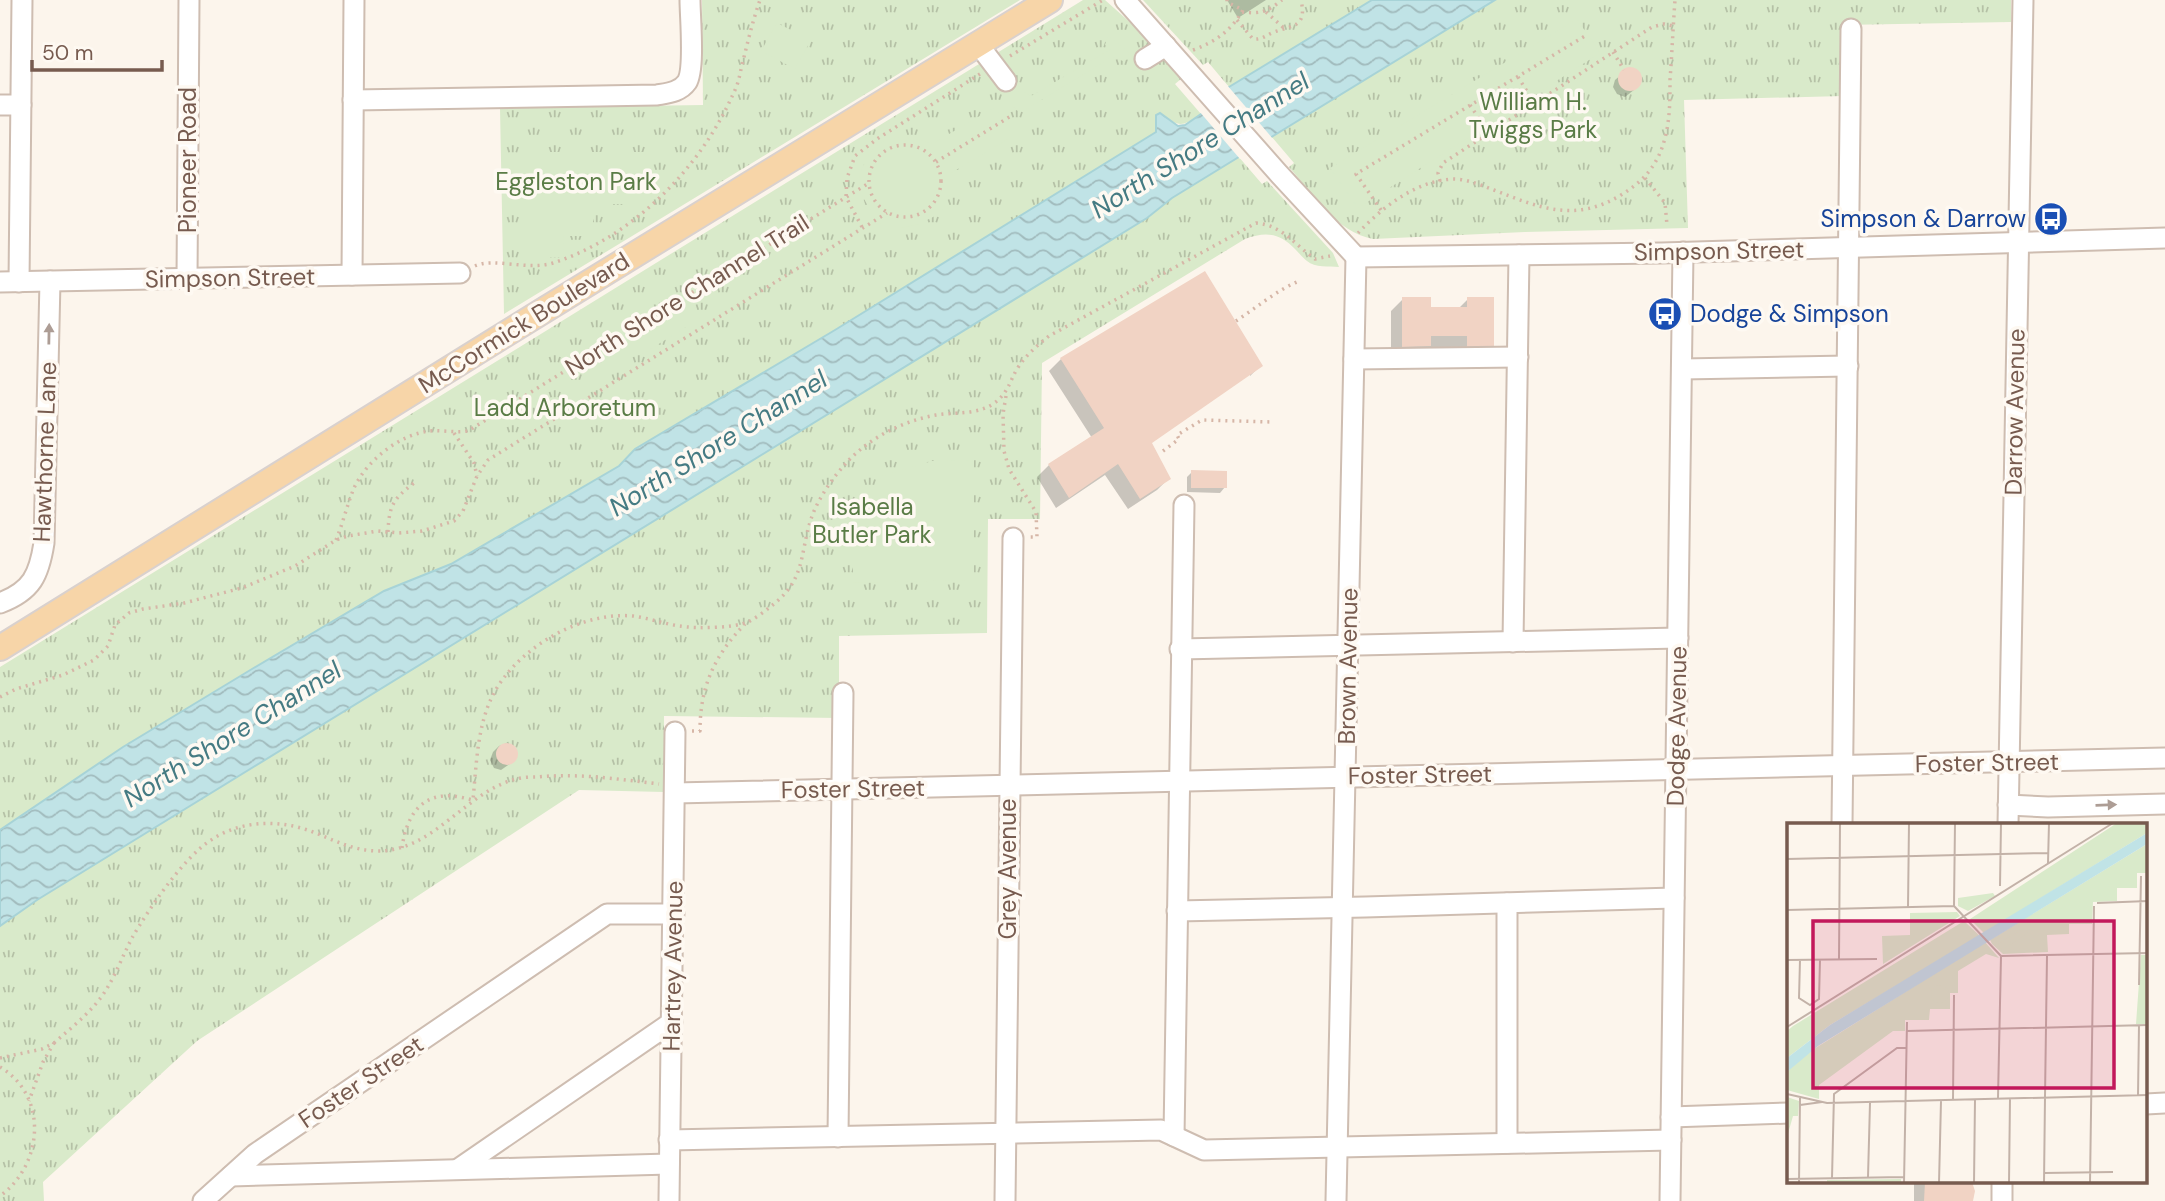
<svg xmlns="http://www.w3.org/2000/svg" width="2165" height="1201" viewBox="0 0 2165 1201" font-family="'DM Sans',sans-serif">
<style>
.grass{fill:url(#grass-tufts)}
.garden{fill:#d9eaca}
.water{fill:url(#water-waves);stroke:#a7d3d7;stroke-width:2}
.pier{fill:#fcf5ec}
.shadow{fill:#0003}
.building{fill:#f1d3c4}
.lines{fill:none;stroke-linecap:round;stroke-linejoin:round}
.minor-casing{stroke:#cebdb1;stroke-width:23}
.major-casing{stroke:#d9d1ce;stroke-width:28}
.path{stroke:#d6b6a7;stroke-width:3.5;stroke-dasharray:2 5;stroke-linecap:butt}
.minor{stroke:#fff;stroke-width:19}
.major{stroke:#f7d5a8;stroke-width:24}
.oneway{fill:#ad9d95}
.labels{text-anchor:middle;stroke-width:7;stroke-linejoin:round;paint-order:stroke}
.park-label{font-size:24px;fill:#5a7c46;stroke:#fef9f2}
.street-label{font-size:24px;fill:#775b4f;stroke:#fef9f2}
.transit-label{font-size:24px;fill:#164399;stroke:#fef9f2;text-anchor:end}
.water-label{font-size:26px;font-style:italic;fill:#457b83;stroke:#fef9f2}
.inset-road{fill:none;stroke:#c3b2a8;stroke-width:2}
.view{fill:#c2185b;fill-opacity:0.15;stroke:#c2185b;stroke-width:3.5}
.inset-edge{fill:none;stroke:#775b4f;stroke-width:3.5}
</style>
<defs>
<pattern id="grass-tufts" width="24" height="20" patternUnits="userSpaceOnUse" patternTransform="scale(1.75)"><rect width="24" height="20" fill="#d9eaca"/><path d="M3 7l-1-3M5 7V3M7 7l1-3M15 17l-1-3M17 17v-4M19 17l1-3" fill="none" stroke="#b5c1a6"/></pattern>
<pattern id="water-waves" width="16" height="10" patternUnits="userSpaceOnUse" patternTransform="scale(1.75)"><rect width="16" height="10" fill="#c0e3e6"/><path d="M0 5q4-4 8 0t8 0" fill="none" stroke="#a1bbbd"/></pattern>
</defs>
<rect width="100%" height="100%" fill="#fcf5ec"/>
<g class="grass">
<polygon points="702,0 1020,0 504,314 500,108 703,105"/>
<path d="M1083,0H1105L1133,25L1181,79L1175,84L1201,114C1180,128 1180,127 1160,113L1156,116V132L835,330L635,449L619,466L451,564L384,591L57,793L0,830V667Z"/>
<polygon points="1143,0 1372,0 1229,87 1208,62 1203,65"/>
<path d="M1495,0H2011V22L1842,25L1843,96L1684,100L1688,228L1525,232L1373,239C1336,232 1312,193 1289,167L1294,163L1271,136Z"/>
<path d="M1238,156L1262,184L1267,181L1333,253L1339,267C1329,266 1315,268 1307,261C1303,258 1299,253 1295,249C1280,233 1266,231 1245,239L1042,363L1040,519H988L987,633L839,636V718L664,716V792L579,790L197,1041L43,1182L44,1201H0V926L37,900L1147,218L1172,198Z"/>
</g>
<g class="garden">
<polygon points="1577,19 1600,53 1358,208 1330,168"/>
<polygon points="777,23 811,40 795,69 761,51"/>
<path d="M1111,37L1128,52L1129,55L1128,59L1123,61L1112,57L1025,110L1018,111L1011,105L1012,95C1020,89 1023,92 1031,96L1111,49L1105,45L1107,38Z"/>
<path d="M995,107L1013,136L951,173V192L941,213L919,224L901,228L881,224C873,212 862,201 860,186C858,177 862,168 866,160C880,132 908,135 932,144Z"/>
<polygon points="519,152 646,152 646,204 593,204 593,236 564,236 563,257 519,257"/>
<polygon points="693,304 702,317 641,355 632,341"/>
<polygon points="974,460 974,575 968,580 892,582 886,588 880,582 853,583 853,556 843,546 854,535 854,521 882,476 932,461"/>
</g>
<polygon class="water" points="1372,0 1495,0 1172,198 1147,218 37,900 0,926 0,830 123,747 252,669 384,591 451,564 619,466 635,449 835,330 1156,132 1156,115 1160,113 1178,126 1185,125 1201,114 1229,87"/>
<polygon class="pier" points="1227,85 1273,139 1240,159 1199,111"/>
<g class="shadow">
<polygon points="1227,0 1266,0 1238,18"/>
<polygon points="1628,69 1637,70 1641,77 1639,86 1625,97 1617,94 1613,87 1615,80"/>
<polygon points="1403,299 1429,308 1458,309 1468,299 1492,346 1480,358 1456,358 1456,347 1428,347 1417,357 1391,358 1391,311"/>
<polygon points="1061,359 1261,365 1250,376 1250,372 1144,447 1169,478 1157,490 1128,509 1105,475 1056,508 1037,477 1049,465 1092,438 1049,371"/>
<polygon points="1192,472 1225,487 1220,493 1187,492 1187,477"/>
<polygon points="507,743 513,746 517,754 514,761 501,770 494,768 490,760 493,752 499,746"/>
<polygon points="1914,1182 1970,1182 1972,1201 1914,1201"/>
</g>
<g class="building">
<circle cx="1630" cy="79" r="12"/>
<polygon points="1205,271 1263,366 1152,443 1171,479 1140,499 1118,464 1069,498 1048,464 1104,428 1060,358"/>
<polygon points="1402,297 1431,297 1431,307 1467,307 1467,297 1494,297 1494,347 1467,347 1467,336 1431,336 1431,346 1402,347"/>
<polygon points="1191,470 1227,471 1227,488 1191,488"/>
<circle cx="507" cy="754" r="11"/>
<polygon points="1925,1182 1972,1182 1975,1191 1973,1201 1924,1201"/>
</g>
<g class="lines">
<g class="minor-casing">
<g id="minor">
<polyline points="1125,0 1279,174 1356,257"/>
<polyline points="978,44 1006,81"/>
<polyline points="1145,59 1166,46"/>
<path d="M353,100L657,95C668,93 680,92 687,82C695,69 690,17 690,0"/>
<polyline points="0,105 21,105"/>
<polyline points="1356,257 1662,253 2165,238"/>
<polyline points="352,275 354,0"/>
<polyline points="187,278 189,0"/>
<polyline points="0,282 460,273"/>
<polyline points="19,282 22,0"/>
<polyline points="1354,359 1518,357"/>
<polyline points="1682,369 1848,366"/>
<path d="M0,603C32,591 39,575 44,543L50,281"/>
<polyline points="1513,642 1519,255"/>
<polyline points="1180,649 1678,638"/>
<polyline points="675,793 2165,758"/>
<polyline points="2008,805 2048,807 2165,804"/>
<polyline points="1842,825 1851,29"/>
<polyline points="2008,825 2023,0"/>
<polyline points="1507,903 1507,1143"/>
<polyline points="1177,911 1365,907 1674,898"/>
<polyline points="2146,1104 2165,1103"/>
<polyline points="1671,1117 1789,1113"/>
<polyline points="1174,1136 1184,505"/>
<polyline points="838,1137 843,693"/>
<polyline points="669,1140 1161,1130 1204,1150 1671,1140"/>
<polyline points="458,1169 672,1022"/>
<polyline points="231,1176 669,1164"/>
<polyline points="203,1201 255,1154 607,914 674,914"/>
<polyline points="669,1201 675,732"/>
<polyline points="1005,1201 1013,538"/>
<polyline points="1336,1201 1356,257"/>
<polyline points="1670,1201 1683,252"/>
<polyline points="2002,1201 2002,1182"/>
</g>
</g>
<g class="major-casing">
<polyline id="major" points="0,648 546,309 1050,0"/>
</g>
<g class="path">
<path d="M1242,12C1261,14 1267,12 1282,0"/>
<polyline points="1266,12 1285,29"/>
<path d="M1237,20L1253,39C1262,40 1266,35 1274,32C1294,25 1307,27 1301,0"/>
<path d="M1193,50C1215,42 1231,31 1243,10L1227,2V0"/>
<polyline points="1613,52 1624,70"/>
<polyline points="1010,56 1103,0"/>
<polyline points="1518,77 1535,104"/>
<polyline points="1470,105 1493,140"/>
<circle cx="905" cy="181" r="36"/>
<polyline points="936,162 1011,116"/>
<polyline points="1645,178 1665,203 1667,225"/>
<polyline points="1440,181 1438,173 1443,163 1652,27 1664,24 1673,26"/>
<polyline points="1381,210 1356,174 1585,36"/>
<polyline points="862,227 846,197 847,178 855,156 877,139 980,74"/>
<path d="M1358,233C1383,207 1415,181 1453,179C1467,179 1481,185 1494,190C1540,208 1575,223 1621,195C1644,181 1658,165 1665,138C1670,119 1670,100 1670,80C1672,53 1673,27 1675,0"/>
<path d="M475,266C494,257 527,271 553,263C633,237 701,168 734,92C739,83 740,72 743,61C748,41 753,20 760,0"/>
<path d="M1236,321C1256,308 1277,290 1299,281"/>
<polyline points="1006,396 1003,414 1004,451 1009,469 1036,512 1037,537 1030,537"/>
<polyline points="454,433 474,463 477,476"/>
<polyline points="1163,451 1179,439 1177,435 1202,420 1272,422"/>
<path d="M388,532C389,506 393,499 414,483"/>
<path d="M336,540C343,523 347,505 354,488C367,460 400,434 430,431C443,430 455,433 468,431L869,183"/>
<polyline points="0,697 16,689 63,675 94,660 108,646 115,625 129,613 143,609 184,603 242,588 295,566 336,540 348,536 378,531 399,533 422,531 454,521 463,511 477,476 488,460 887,213"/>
<path d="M692,731H700C700,687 714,656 745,624"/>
<path d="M402,848C405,824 416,797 445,796C454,795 464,798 473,800C476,769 477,735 488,706C508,653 577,611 633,616C649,618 664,624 680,626C697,629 733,628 748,622C756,618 764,612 770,607C806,580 799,557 811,519C818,498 834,476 848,461C871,437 903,421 936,415C955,412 976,415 993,404C1009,393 1009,381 1019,366C1027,354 1038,345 1049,336L1256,223C1282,225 1295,245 1315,259L1330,256"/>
<path d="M54,1043C72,1027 93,1011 106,990C116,974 123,955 132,938C148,910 184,857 211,840C241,820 280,819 313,832C334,840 354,851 378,851C434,851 465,792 516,779C523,777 531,777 537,777C578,773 618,779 659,784"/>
<polyline points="0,1058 42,1049 54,1043 43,1062 29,1101"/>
<path d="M0,1067C49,1096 43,1165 0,1196"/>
</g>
<use href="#minor" class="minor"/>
<use href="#major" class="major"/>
</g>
<defs><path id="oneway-solid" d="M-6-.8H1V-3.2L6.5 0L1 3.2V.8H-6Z" transform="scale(1.75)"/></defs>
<g class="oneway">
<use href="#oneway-solid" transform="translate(49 334) rotate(-89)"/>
<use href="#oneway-solid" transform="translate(2106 805) rotate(-2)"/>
</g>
<defs>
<g id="bus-disc" transform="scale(1.75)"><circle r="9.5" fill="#1a4fb4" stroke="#fef9f2"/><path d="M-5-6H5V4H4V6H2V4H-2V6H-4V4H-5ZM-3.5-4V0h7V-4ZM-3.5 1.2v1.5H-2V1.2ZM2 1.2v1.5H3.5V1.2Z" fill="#fff"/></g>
</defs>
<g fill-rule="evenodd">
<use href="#bus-disc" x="2051" y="219"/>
<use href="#bus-disc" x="1665" y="314"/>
</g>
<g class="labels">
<g class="park-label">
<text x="1533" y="110">William H.<tspan x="1533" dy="28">Twiggs Park</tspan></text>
<text x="576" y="190">Eggleston Park</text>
<text x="565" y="416">Ladd Arboretum</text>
<text x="872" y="515">Isabella<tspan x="872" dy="28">Butler Park</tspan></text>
</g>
<g class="street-label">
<text transform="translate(188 160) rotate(-90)" y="8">Pioneer Road</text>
<text transform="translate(1719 251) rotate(-1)" y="8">Simpson Street</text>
<text transform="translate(230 278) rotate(-1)" y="8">Simpson Street</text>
<text transform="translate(687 295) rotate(-32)" y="8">North Shore Channel Trail</text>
<text transform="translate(524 323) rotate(-32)" y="8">McCormick Boulevard</text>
<text transform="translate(2015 412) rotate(-89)" y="8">Darrow Avenue</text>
<text transform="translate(45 452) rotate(-88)" y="8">Hawthorne Lane</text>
<text transform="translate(1348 666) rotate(-89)" y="8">Brown Avenue</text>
<text transform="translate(1677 726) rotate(-89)" y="8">Dodge Avenue</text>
<text transform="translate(1987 763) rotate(-1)" y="8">Foster Street</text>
<text transform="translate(1420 775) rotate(-1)" y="8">Foster Street</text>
<text transform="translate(853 789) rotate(-1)" y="8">Foster Street</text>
<text transform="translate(1008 869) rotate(-90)" y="8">Grey Avenue</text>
<text transform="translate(673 966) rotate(-89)" y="8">Hartrey Avenue</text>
<text transform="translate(361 1082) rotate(-34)" y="8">Foster Street</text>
</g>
<g class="transit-label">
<text x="2026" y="227">Simpson &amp; Darrow</text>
<text x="1690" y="322" text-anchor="start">Dodge &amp; Simpson</text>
</g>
<g class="water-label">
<text transform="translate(1200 145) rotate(-32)" y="9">North Shore Channel</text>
<text transform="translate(718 443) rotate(-32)" y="9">North Shore Channel</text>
<text transform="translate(232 734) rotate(-32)" y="9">North Shore Channel</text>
</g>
</g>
<g transform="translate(1787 823)">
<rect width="360" height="360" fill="#fcf5ec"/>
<path d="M330,0H360V10L197,110L183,96ZM360,21V50H350V65H330V78L306,79L305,101H282V111L260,112L261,129L216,131L205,121L203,117ZM170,89L173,93L96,141L95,113L123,112V90ZM177,98L193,113L43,202L0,235V208L6,203ZM198,119L212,135L199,131L171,148V170H163V186H143L142,197H118V208H106L32,262V276L0,267V249L19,231ZM354,132H360V201H349ZM0,274L12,278L11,293H6L0,314ZM114,356V360H40V357Z" fill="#d9eaca"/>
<path d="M206,70L208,73L181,88L171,83V75ZM245,100L248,105L215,127L211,121ZM144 171a9 9 0 1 1 18 0a9 9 0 1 1-18 0Z" fill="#d9eaca"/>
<path d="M360,10V21L31,223L0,249V235L43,202Z" fill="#c0e3e6"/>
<path class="inset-road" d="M0,36L261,30M261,40L262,0M213,63L214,0M310,80L361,78M167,83L168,0M167,83L214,133M121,84L122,0M0,87L167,83M214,133L361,130M52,136L53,0M0,137L90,136M13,137L12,175L23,182L32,176L33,137M352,162L354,53M0,204L326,0M120,208L361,202M0,271L40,280L361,272M351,272L352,202M258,274L260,133M211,275L214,133M166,277L167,172M13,282L35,279M257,350L326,349M81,354L83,280M45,355L47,271L110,225H120M0,356L117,354M12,360L13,275M117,360L120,199M152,360L154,278M187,360L188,276M222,360L223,275M257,360L258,274M303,360L307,83"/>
<path class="view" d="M26,98H327V265H26Z"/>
<rect width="360" height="360" class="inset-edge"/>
</g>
<path d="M32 60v10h130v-10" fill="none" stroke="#775b4f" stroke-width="3.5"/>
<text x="42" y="60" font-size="21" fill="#775b4f" stroke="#fef9f2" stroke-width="5" paint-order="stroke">50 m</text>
</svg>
